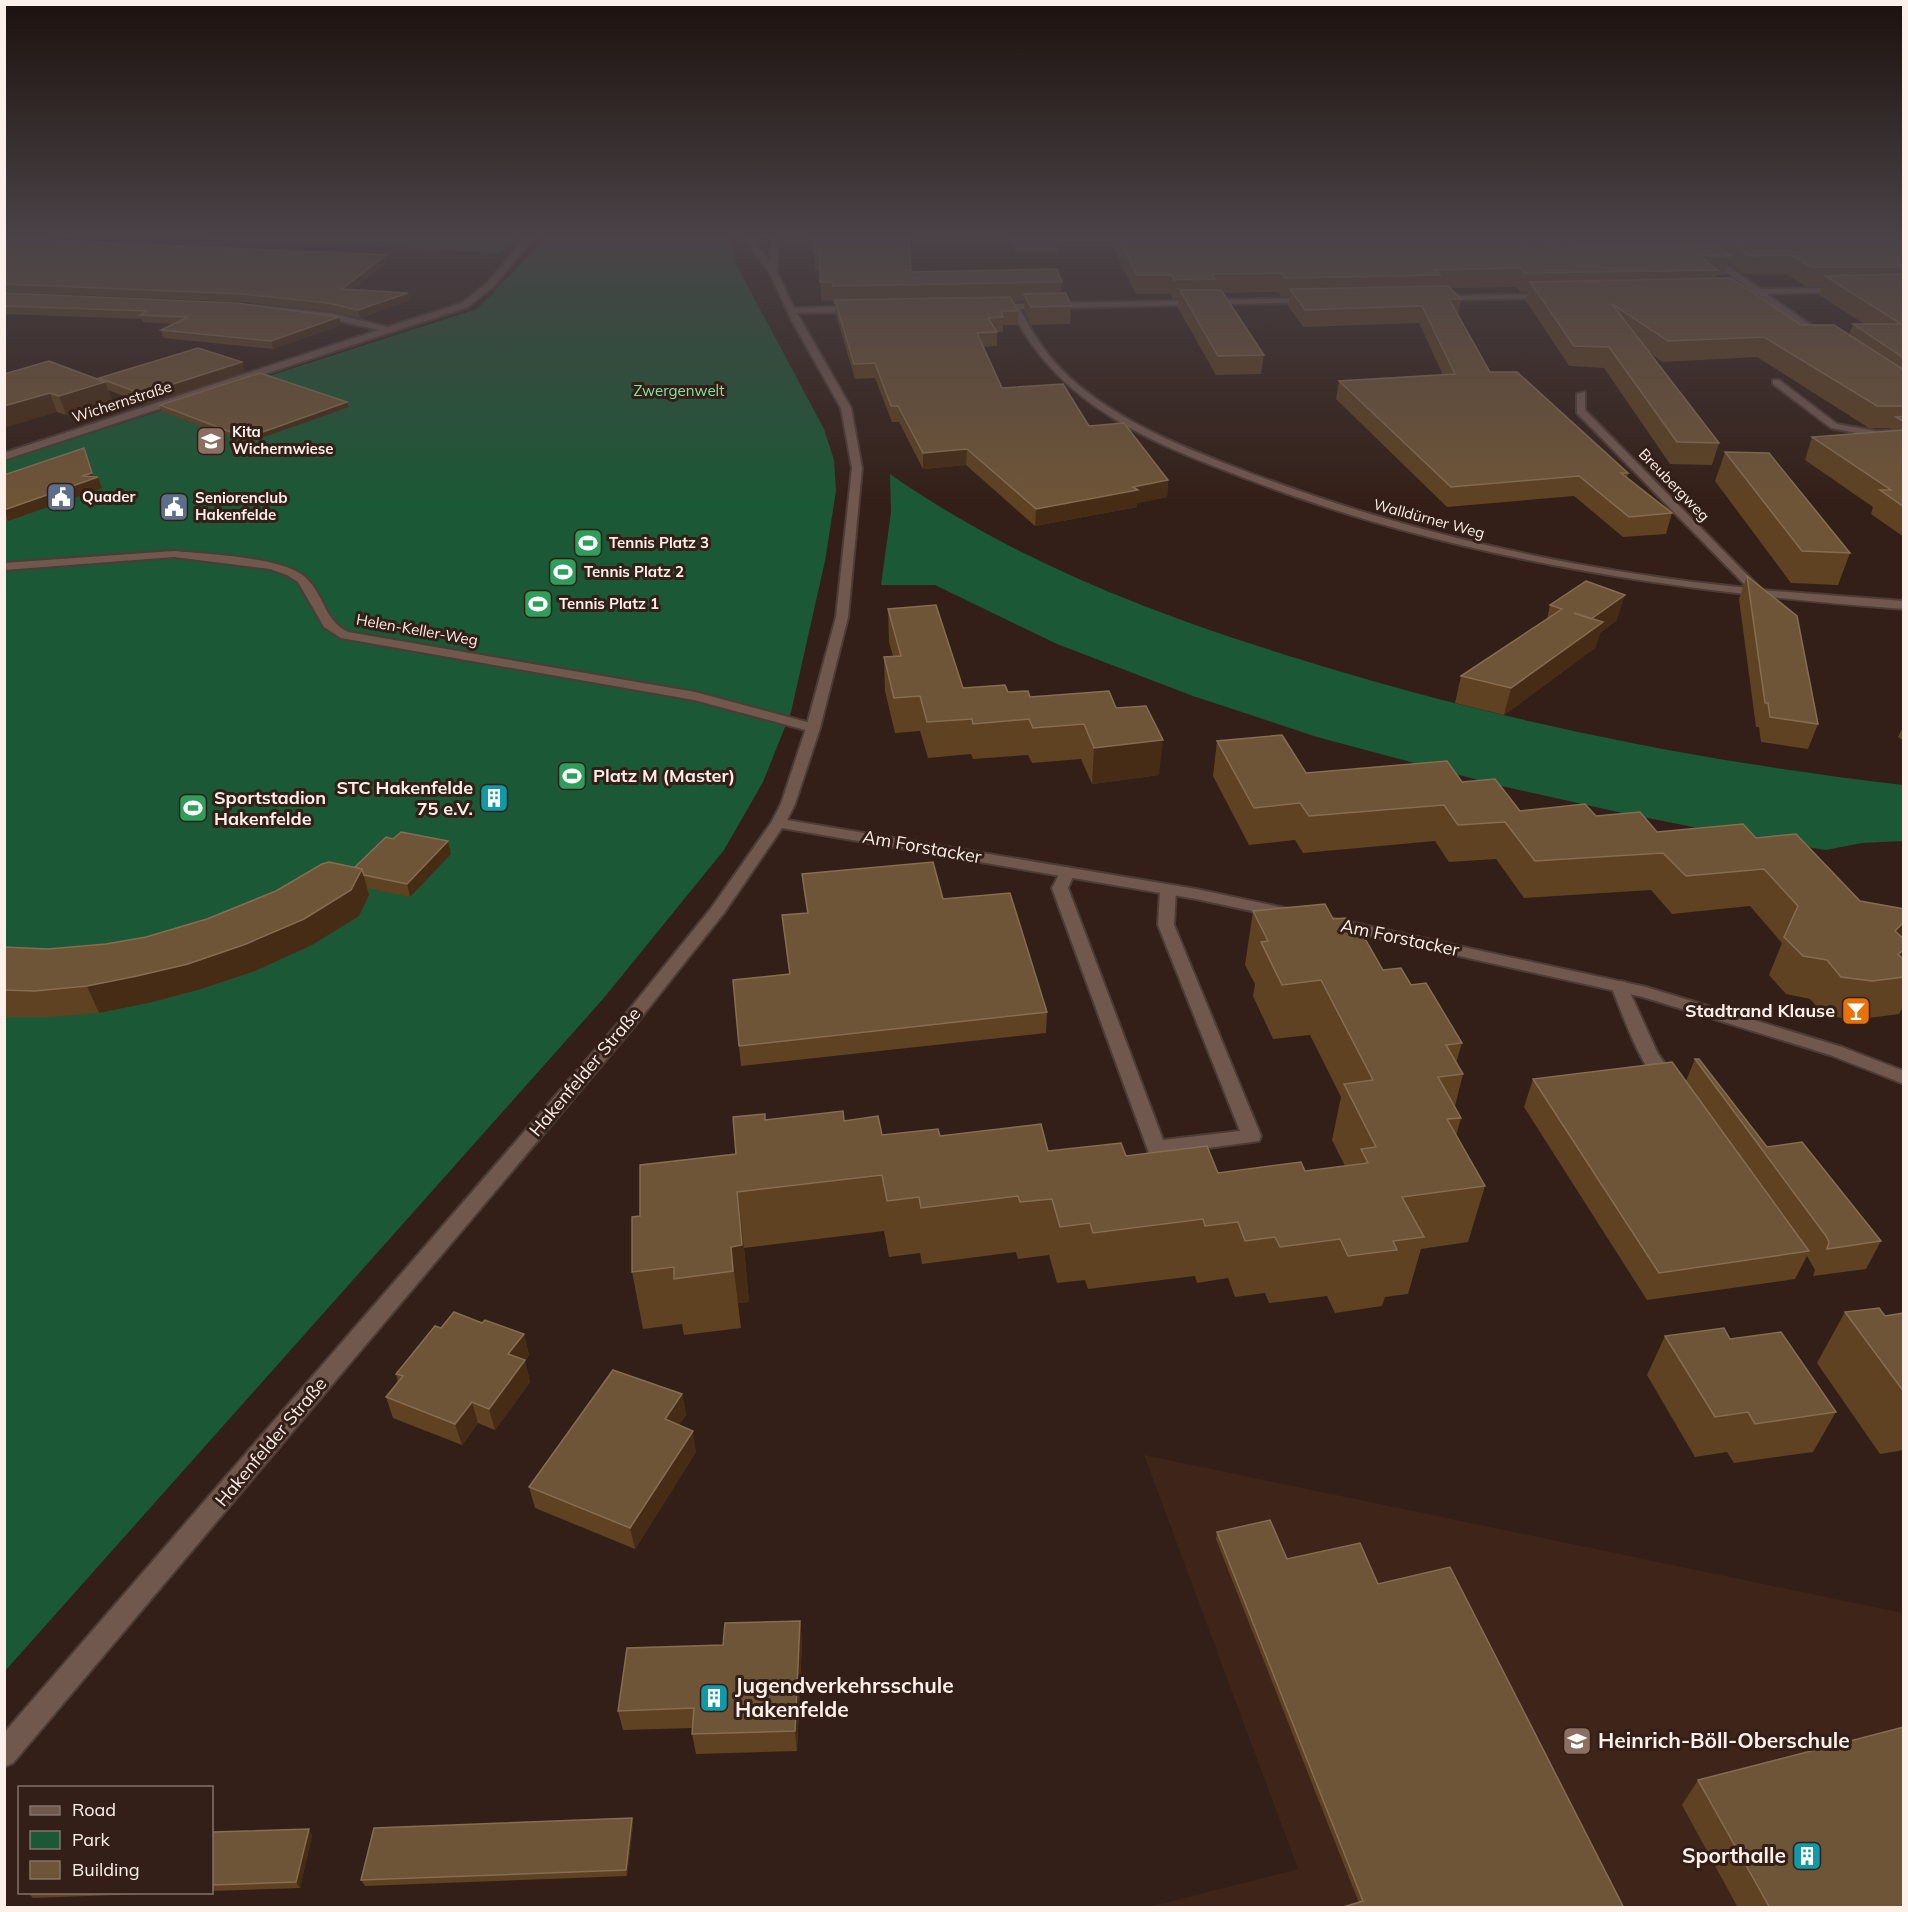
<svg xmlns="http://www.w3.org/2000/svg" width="1908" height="1912" viewBox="0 0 1908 1912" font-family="Mulish,sans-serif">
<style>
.built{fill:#3f241a}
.green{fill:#1b5835}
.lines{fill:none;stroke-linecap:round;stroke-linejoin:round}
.service-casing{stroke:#4c3b36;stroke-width:4}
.minor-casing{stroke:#4c3b36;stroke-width:4}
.service{fill:#71584f;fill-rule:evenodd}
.minor{fill:#71584f;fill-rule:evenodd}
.wall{fill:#5e4222;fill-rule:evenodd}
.shaded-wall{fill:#462c15}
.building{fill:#6f5537;stroke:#856d53;stroke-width:1.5}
.labels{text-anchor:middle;stroke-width:6;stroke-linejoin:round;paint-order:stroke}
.far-park-label{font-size:15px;fill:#7fe7a5;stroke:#331f17}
.far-street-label{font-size:15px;fill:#fdefe9;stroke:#331f17}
.far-poi-label{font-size:15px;font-weight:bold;fill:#fdefe9;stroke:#331f17;text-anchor:start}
.poi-label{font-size:18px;font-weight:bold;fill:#fdefe9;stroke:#331f17;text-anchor:start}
.street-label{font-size:18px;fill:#fdefe9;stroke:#331f17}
.near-poi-label{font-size:21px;font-weight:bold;fill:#fdefe9;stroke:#331f17;text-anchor:start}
</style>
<rect width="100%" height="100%" fill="#331f17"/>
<polygon class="built" points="1144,1455 1903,1613 1903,1907 1149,1907 1298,1869"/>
<g class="green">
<polygon points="119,235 515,235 499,255 481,251"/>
<polygon points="549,235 729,235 736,264 824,429 834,460 836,491 825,561 791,712 763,782 724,850 603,999 5,1671 5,461 477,309"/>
<path d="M890,474C1011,559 1149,612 1289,656C1489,719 1696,761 1903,785V841L1862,843L1826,850L1743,837L1618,812L1497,785L1317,737L1193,696L1057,644L935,585H881L891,512Z"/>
</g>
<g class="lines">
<g class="service-casing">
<g id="service">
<polygon points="1773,380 1779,380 1837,424 1876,431 1904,430 1904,436 1876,437 1831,428 1773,384"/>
<path d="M174,551C204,554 286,557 306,578C325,596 323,619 348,632L695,692L818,725L820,728L813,732L694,700L341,638L324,627L298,582L287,575L270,569L174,557L4,570V563Z"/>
<polygon points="1067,867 1075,872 1068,888 1163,1140 1240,1131 1158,925 1160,890 1168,885 1176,890 1174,925 1261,1136 1259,1141 1156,1155 1149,1153 1052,888 1062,869"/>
<path d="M1619,981L1625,982L1627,986L1658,1054L1677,1081L1674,1085C1670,1087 1665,1088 1661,1084C1640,1067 1622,1012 1611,986L1613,982Z"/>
</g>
</g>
<g class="minor-casing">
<g id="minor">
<polygon points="528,235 536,235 493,287 468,307 4,460 4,453 379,330 330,319 257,309 254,309 254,305 330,313 388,327 462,303 487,283"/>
<polygon points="747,235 755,235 757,245 770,262 771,235 779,235 777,272 794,308 856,306 860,309 856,312 797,313 851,408 862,468 848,617 820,728 795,804 787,820 1196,889 1289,909 1297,914 1289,919 1196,899 782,828 724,913 632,1029 13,1763 4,1767 4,1733 620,1021 712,907 771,823 781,804 806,728 836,617 852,468 841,408 792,321 769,272 749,245"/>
<polygon points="1674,235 1683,235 1761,289 1846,288 1846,292 1843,292 1767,294 1828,337 1821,339 1757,294 1725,294 1724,292 1728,290 1750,289"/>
<polygon points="1549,294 1552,294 1552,298 1437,300 1433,298 1437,296"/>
<path d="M1312,298V302H1309L1020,309C1033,335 1048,358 1070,378C1120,423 1187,449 1250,473C1410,534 1577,571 1748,588L1577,413V394L1585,392V410L1762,590L1904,601V609C1680,592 1460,561 1250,480C1155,444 1058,407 1011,309H993L989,307L993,305L1014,304Z"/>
<polygon points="1331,918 1646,987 1842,1047 1904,1071 1904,1084 1830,1055 1643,997 1325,926 1323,923"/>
</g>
</g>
<use href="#service" class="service"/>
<use href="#minor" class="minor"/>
</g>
<g class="wall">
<polygon points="814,235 911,272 1062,282 1061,293 1071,306 1070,324 1031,325 1024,311 1024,301 1013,302 1018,311 1018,325 1003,325 1003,332 997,332 997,346 983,347 1002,388 1089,426 1168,480 1167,497 1137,503 1137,507 1035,526 966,465 923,469 899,422 892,422 875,378 855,379 836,315 836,305 834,305 833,301 821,301 820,271 815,271"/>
<path d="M1008,235H1904V537L1871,514L1873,507L1805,460L1812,437L1890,431L1891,428H1869L1757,357L1662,362L1650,353L1719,443L1712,465L1670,464L1604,368L1569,366L1526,301L1528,292H1520L1517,287L1450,288L1461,299L1458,315L1490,372L1628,473L1627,478L1672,513L1666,534L1623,537L1574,496L1447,507L1336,399L1339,381L1443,375L1419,323L1303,327L1288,306L1290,296L1282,297L1278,292L1223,293L1264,355L1261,374L1216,375L1178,308L1179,298L1173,299L1170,294H1136L1112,245H1058V254H1016ZM1711,241V243H1698V242ZM1729,263L1744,274H1786L1805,286H1822L1819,295L1864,324H1853L1849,335L1801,325L1716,278L1717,275H1725Z"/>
<polygon points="4,238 386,255 387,262 353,289 408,293 410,300 360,318 330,311 245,302 4,292"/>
<polygon points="4,293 339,317 341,325 273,349 163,338 161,330 174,324 143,322 142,319 4,314"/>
<polygon points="242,362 244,372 145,404 108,390 112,401 66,415 57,412 4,374 99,379 99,378"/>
<polygon points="347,402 349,407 247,443 161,411 160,405"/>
<polygon points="84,448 94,477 98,477 102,488 8,521 4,520 4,475"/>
<polygon points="1725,452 1850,553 1838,585 1791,583 1715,481"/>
<polygon points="1747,576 1818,724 1808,749 1761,742 1759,727 1756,727 1739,599"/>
<polygon points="1550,605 1617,620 1600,633 1595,648 1504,715 1455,703 1461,676 1547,619"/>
<polygon points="888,609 963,688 1008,692 1030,697 1116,708 1159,775 1092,784 1081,759 1032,763 1028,755 973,759 971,754 928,758 920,731 895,733 885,691 884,657 893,656 889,642"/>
<polygon points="1904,725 1904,741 1898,737"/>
<polygon points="1217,741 1306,773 1462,782 1520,811 1596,816 1657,832 1756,838 1860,901 1904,909 1904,931 1901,937 1904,939 1904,1005 1899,1014 1854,1020 1824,1015 1810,999 1786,994 1769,975 1782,943 1750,906 1672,914 1651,890 1524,898 1496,859 1449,862 1435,841 1303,853 1295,840 1249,845 1213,776"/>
<polygon points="393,839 448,841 451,854 410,897 368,888 369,895 359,916 312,945 255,971 198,990 148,1003 99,1013 48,1017 4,1017 4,947 48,949 106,944 146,937 207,919 355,867"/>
<polygon points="802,874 943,899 1047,1012 1046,1033 741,1066 739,1046 789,975 782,915 807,913 804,894"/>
<polygon points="1253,911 1333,919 1357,937 1383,970 1411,985 1462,1043 1456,1063 1463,1074 1455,1106 1461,1118 1456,1136 1485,1186 1468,1242 1421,1249 1408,1294 1385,1297 1382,1306 1335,1313 1327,1296 1269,1303 1265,1293 1235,1297 1228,1278 1197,1283 1195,1276 1088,1289 1085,1280 1057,1283 1049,1255 1018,1259 1016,1252 922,1264 920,1253 889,1257 884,1231 744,1248 749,1302 738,1303 741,1328 684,1335 682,1324 643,1329 632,1272 640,1216 736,1154 765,1120 844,1121 882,1135 940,1136 1048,1151 1126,1156 1218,1173 1305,1171 1345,1166 1332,1140 1341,1097 1310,1035 1273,1039 1253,996 1255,984 1245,965"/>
<polygon points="1695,1059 1767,1147 1881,1241 1866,1269 1813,1276 1815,1270 1807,1256 1795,1279 1647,1300 1524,1107 1533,1079 1686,1081"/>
<polygon points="1845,1312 1885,1316 1904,1313 1904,1450 1880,1454 1817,1363"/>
<polygon points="482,1323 524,1334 529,1355 525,1361 530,1382 495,1430 478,1423 462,1445 393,1418 386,1397 398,1382 396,1374 441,1328"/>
<polygon points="1665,1336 1730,1339 1836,1412 1813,1452 1734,1463 1727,1452 1695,1457 1647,1375"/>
<polygon points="682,1394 686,1415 679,1425 696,1452 635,1549 535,1508 529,1487"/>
<polygon points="1217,1532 1287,1559 1378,1584 1624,1908 1359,1903 1216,1539"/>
<polygon points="800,1621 802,1641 797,1751 696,1754 692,1734 693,1728 623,1730 618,1711 723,1645"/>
<polygon points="1698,1780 1904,1908 1738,1908 1682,1805"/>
<polygon points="632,1818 633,1825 627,1876 365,1886 361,1880"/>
<polygon points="212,1832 312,1835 300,1888 212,1891"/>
<polygon points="28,1893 170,1893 33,1898"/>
</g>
<g class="shaded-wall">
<polygon points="386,255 387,262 344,296 342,289"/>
<polygon points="408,293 410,300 360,318 358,310"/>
<polygon points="339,317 341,325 273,349 271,341"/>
<polygon points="242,362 244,372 145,404 142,394"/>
<polygon points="105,382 112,401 66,415 59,396"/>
<polygon points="50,393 57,412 4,428 4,406"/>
<polygon points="347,402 349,407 247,443 246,438"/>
<polygon points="967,449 966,465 923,469 923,453"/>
<polygon points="92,473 94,479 98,477 102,488 8,521 4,510"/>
<polygon points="1168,480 1167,497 1137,503 1137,507 1035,526 1036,509 1133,487"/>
<polygon points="1625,595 1617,620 1600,633 1595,648 1504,715 1511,688 1591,619"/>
<polygon points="1163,740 1159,775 1092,784 1094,748"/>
<polygon points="448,841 451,854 410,897 407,884"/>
<polygon points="362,869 369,895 359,916 312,945 255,971 198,990 148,1003 99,1013 87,986"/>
<polygon points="1904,922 1904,931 1895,948 1895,931"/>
<polygon points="1904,950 1904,960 1898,954"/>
<polygon points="737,1192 744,1248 749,1302 738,1303 741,1328 731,1247"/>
<polygon points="524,1334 529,1355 525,1361 530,1382 495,1430 489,1409 508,1354"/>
<polygon points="682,1394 686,1415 669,1440 665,1419"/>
<polygon points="472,1402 478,1423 462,1445 455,1424"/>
<polygon points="693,1431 696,1452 635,1549 630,1528"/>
<polygon points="800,1621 802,1641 797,1751 795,1731"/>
<polygon points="632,1818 633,1825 627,1876 626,1870"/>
<polygon points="309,1829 312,1835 300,1888 296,1882"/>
</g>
<g class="building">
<polygon points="814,235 909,235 911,272 1057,269 1062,282 833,286 832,282 820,282 820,253 814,253"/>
<rect x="1016" y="235" width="43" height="1"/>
<polygon points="1117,235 1509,235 1511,238 1587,244 1712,243 1731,256 1699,256 1718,270 1524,273 1521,268 1434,270 1440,275 1284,278 1281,273 1212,274 1215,279 1174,280 1172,275 1137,275"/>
<polygon points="1581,235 1655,235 1587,236"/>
<polygon points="1719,235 1904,235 1904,267 1811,267 1792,255 1750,256"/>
<polygon points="4,238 386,255 342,289 408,293 358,310 328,303 243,294 4,284"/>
<polygon points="1904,274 1904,358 1853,324 1901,324 1825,276"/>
<polygon points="1731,278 1801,325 1834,325 1904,370 1904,406 1877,406 1764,337 1668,341 1612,304 1719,443 1677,442 1609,347 1574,346 1530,282"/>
<polygon points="1448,286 1461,299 1449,299 1490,372 1517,372 1628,473 1621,473 1672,513 1629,517 1579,476 1451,487 1339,381 1455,374 1422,306 1305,310 1290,289"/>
<polygon points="1180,290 1221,290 1264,355 1218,356"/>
<polygon points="4,293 237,303 339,317 271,341 161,330 188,317 140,315 146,311 4,306"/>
<polygon points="1066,293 1071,306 1031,307 1024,294"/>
<polygon points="1010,297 1018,311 1001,311 1003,317 988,318 997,332 977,333 1002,388 1063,384 1089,426 1124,423 1168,480 1133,487 1138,490 1036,509 967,449 923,453 898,406 891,406 875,363 854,364 835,300"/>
<polygon points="198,348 242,362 142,394 99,378"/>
<polygon points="49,361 105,382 59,396 50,393 4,406 4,374"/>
<polygon points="260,373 347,402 246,438 160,405"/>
<polygon points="1904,416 1904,422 1896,417"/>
<polygon points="1904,430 1904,507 1880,490 1891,490 1812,437"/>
<polygon points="84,448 92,473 82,476 98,477 4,510 4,475"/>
<polygon points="1725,452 1769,453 1850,553 1802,551"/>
<polygon points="1747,576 1797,616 1818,724 1770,717 1768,703 1765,703"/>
<polygon points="1586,581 1625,595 1591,619 1574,613 1603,622 1511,688 1461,676 1562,609 1550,605"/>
<polygon points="936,605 963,688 1005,685 1008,692 1028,691 1030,697 1109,691 1116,708 1146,706 1163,740 1094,748 1084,724 1033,728 1029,719 973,724 972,719 927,722 920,696 894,698 884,657 901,656 888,609"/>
<polygon points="1282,735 1306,773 1447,761 1462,782 1495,779 1520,811 1585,804 1596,816 1640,812 1657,832 1743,824 1756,838 1796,834 1860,901 1904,909 1904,922 1895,931 1904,939 1904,950 1898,954 1904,960 1904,977 1872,981 1841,977 1827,960 1803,956 1784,937 1798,906 1764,869 1686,876 1663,853 1535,861 1505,822 1458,825 1444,805 1309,816 1300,803 1254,808 1217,741"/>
<polygon points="401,832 448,841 407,884 364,875 362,869 355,867 386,837 393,839"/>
<polygon points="329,862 362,869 351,890 304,919 246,944 188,964 137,976 87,986 35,991 4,990 4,947 48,949 106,944 146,937 207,919 276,891 322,864"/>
<polygon points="933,862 943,899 1010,893 1047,1012 739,1046 733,980 790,974 782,915 808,913 802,874"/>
<polygon points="1325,904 1333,919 1346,918 1357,937 1364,937 1383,970 1401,968 1411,985 1426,983 1462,1043 1446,1045 1463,1074 1438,1077 1461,1118 1447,1119 1485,1186 1402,1197 1424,1237 1393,1241 1397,1250 1348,1256 1340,1239 1280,1247 1275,1237 1245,1241 1238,1222 1205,1226 1203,1219 1093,1233 1090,1223 1060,1227 1052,1199 1020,1202 1018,1196 921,1208 919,1197 887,1201 882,1175 737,1192 742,1245 731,1247 733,1271 674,1279 674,1267 632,1272 632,1217 640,1216 640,1165 736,1154 733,1117 765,1114 765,1120 843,1111 844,1121 878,1116 882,1135 938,1129 940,1136 1041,1124 1048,1151 1121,1143 1126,1156 1207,1146 1218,1173 1301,1162 1305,1171 1368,1163 1361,1149 1376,1147 1344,1084 1373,1080 1321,980 1282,985 1261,942 1268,941 1253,911"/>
<polygon points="1695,1059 1699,1059 1767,1147 1802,1142 1881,1241 1827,1249 1829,1242 1826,1236"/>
<polygon points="1672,1062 1809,1251 1659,1273 1533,1079"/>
<polygon points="1879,1308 1885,1316 1904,1313 1904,1392 1845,1312"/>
<polygon points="454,1312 482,1323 485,1320 524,1334 508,1354 525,1360 489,1409 472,1402 455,1424 386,1397 403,1376 396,1374 435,1326 441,1328"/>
<polygon points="1724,1328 1730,1339 1781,1332 1836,1412 1755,1424 1748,1412 1715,1417 1665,1336"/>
<polygon points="613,1370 682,1394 665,1419 693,1431 630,1528 529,1487"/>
<polygon points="1270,1520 1287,1559 1360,1543 1378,1584 1450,1567 1624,1908 1340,1908 1363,1901 1217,1532"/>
<polygon points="800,1621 795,1731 692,1734 694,1708 618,1711 627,1648 723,1645 725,1623"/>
<polygon points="1904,1727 1904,1908 1770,1908 1698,1780"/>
<polygon points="632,1818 626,1870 361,1880 374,1828"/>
<polygon points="309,1829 296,1882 212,1885 212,1832"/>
</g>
<linearGradient id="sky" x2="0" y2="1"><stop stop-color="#1c110d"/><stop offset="0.47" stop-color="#4a4247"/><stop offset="1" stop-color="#4a4247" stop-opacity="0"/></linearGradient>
<rect width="1908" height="503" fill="url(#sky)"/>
<defs>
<g id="school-square" transform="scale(1.5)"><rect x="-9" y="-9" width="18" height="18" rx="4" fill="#8d6e63" stroke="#331f17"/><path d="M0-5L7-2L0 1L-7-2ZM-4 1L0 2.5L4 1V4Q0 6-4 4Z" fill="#fff"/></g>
<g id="civic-square" transform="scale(1.5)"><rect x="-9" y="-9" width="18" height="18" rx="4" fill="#5c6f8a" stroke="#331f17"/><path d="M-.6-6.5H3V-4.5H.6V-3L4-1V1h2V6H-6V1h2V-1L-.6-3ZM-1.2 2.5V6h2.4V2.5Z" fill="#fff"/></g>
<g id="stadium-square" transform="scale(1.5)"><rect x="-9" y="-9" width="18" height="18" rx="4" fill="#2e9e5b" stroke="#331f17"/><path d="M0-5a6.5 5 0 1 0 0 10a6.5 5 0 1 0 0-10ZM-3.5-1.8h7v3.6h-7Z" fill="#fff"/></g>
<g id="building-square" transform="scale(1.5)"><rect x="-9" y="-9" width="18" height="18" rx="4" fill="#0f9aa8" stroke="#331f17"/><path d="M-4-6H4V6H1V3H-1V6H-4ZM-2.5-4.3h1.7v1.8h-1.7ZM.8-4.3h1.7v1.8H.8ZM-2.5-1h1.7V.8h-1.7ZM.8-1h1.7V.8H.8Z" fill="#fff"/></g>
<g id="bar-square" transform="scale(1.5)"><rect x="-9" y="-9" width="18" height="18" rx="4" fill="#e8710a" stroke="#331f17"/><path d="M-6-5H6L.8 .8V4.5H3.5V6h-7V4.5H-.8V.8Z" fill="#fff"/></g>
</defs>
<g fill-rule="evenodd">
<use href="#school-square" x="211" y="441"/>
<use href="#civic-square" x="61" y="497"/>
<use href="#civic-square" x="174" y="507"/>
<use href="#stadium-square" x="588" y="543"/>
<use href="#stadium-square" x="563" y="572"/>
<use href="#stadium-square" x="538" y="604"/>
<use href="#stadium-square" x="572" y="776"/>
<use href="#building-square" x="494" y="798"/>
<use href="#stadium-square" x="193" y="808"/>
<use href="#bar-square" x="1856" y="1011"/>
<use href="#building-square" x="714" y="1698"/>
<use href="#school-square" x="1577" y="1741"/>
<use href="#building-square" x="1807" y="1856"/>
</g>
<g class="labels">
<g class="far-park-label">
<text x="679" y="396">Zwergenwelt</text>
</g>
<g class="far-street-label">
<text transform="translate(122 402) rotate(-18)" y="5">Wichernstraße</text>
<text transform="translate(1674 485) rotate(46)" y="5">Breubergweg</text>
<text transform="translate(1429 519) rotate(15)" y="5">Walldürner Weg</text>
<text transform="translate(417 630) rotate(10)" y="5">Helen-Keller-Weg</text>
</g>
<g class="far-poi-label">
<text x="232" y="437">Kita<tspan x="232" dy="17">Wichernwiese</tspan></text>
<text x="82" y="502">Quader</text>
<text x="195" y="503">Seniorenclub<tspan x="195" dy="17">Hakenfelde</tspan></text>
<text x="609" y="548">Tennis Platz 3</text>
<text x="584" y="577">Tennis Platz 2</text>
<text x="559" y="609">Tennis Platz 1</text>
</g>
<g class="poi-label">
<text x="593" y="782">Platz M (Master)</text>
<text x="473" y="794" text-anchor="end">STC Hakenfelde<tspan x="473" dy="21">75 e.V.</tspan></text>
<text x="214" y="804">Sportstadion<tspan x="214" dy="21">Hakenfelde</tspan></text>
<text x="1835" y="1017" text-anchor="end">Stadtrand Klause</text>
</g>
<g class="street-label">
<text transform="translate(922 847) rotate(10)" y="6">Am Forstacker</text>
<text transform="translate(1400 938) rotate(12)" y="6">Am Forstacker</text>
<text transform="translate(585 1072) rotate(-50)" y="6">Hakenfelder Straße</text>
<text transform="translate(271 1442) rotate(-50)" y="6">Hakenfelder Straße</text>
</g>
<g class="near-poi-label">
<text x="735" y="1693">Jugendverkehrsschule<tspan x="735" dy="24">Hakenfelde</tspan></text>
<text x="1598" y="1748">Heinrich-Böll-Oberschule</text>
<text x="1786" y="1863" text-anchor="end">Sporthalle</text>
</g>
</g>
<rect width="1908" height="1912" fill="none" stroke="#fdefe9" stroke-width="12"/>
<rect x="18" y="1786" width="195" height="108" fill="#331f17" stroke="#84726b" stroke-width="1.5"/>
<rect x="30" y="1806" width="30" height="9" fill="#71584f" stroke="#84726b" stroke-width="1.5"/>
<text x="72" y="1816" font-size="18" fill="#fdefe9">Road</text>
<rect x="30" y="1831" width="30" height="18" fill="#1b5835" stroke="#84726b" stroke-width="1.5"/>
<text x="72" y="1846" font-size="18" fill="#fdefe9">Park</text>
<rect x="30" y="1861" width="30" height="18" fill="#6f5537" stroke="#84726b" stroke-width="1.5"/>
<text x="72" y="1876" font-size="18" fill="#fdefe9">Building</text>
</svg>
